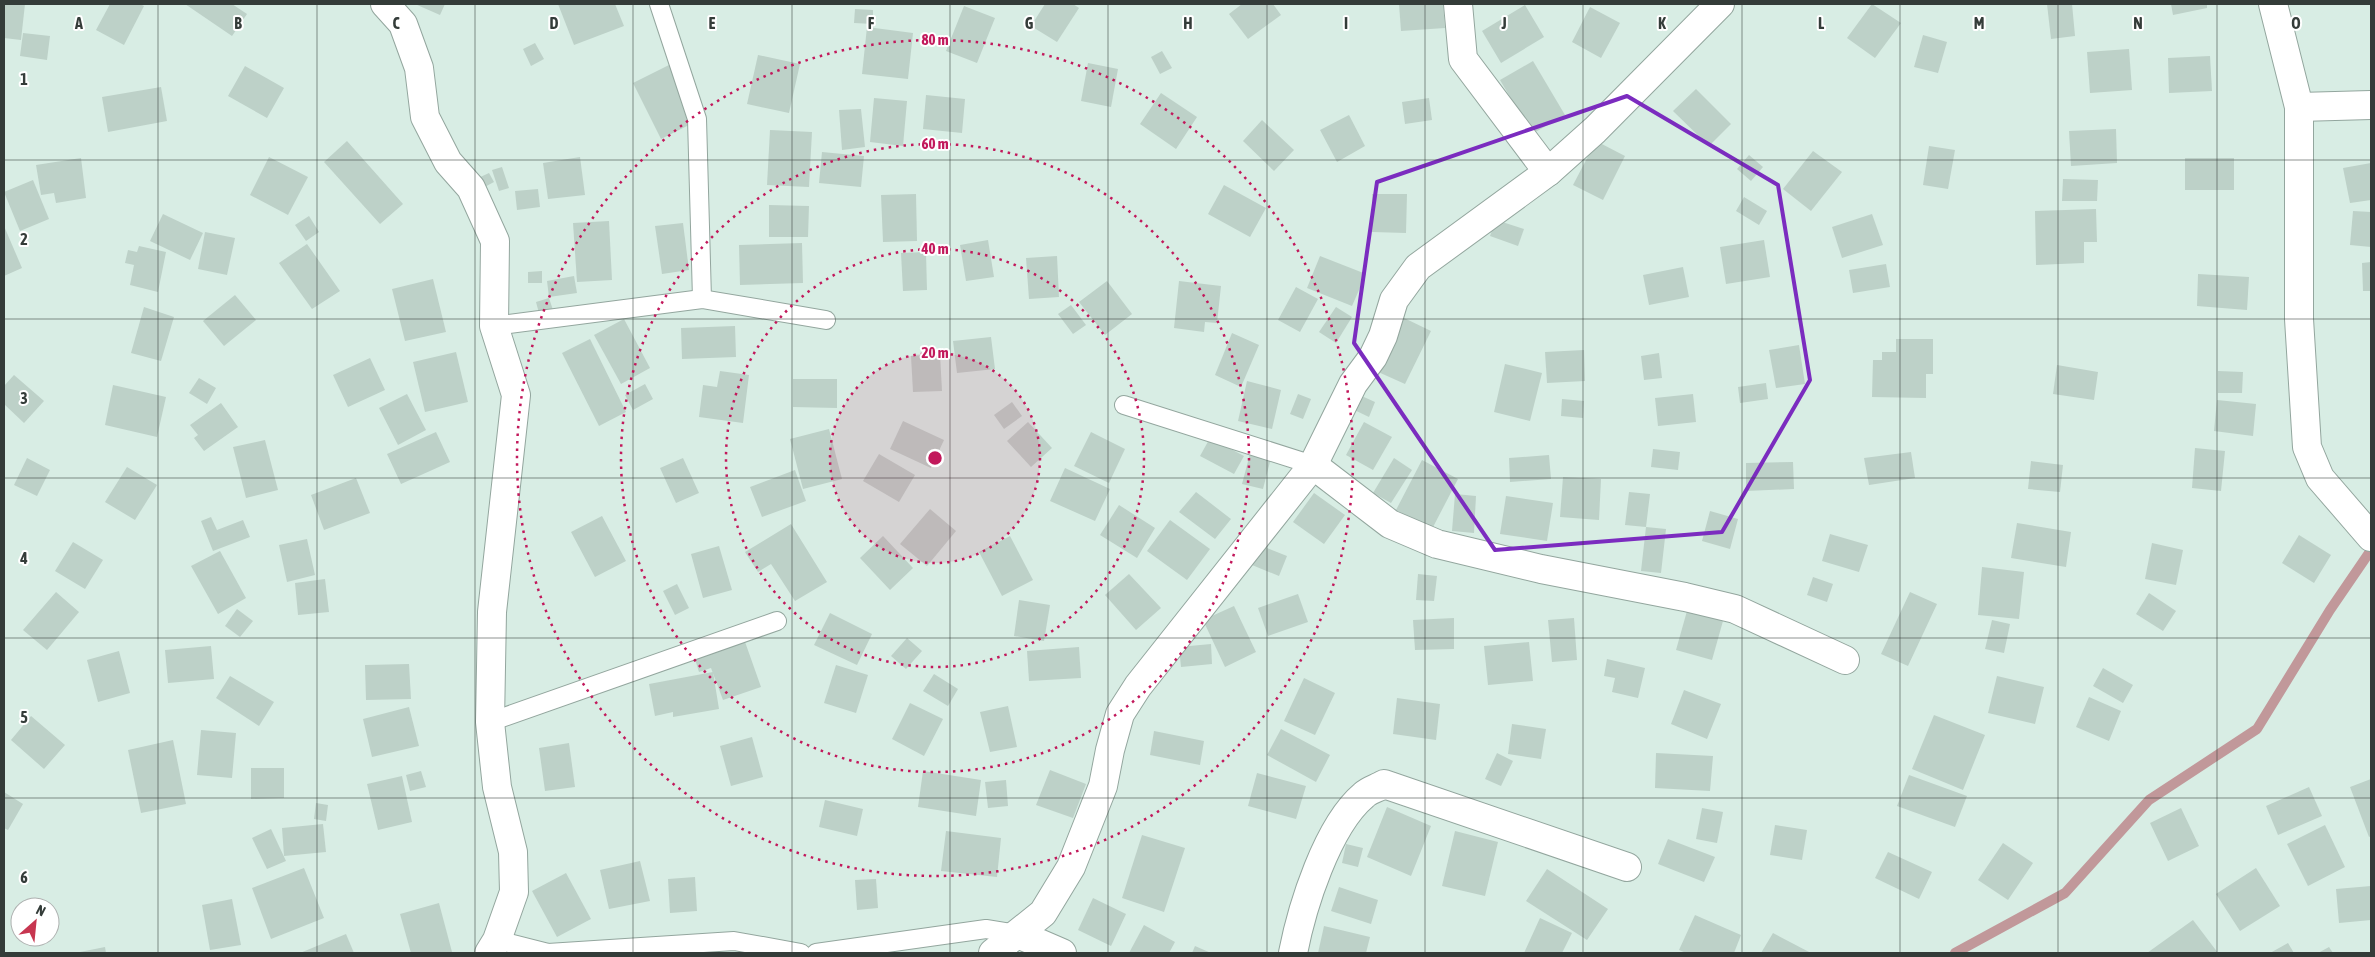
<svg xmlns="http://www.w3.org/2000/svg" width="2375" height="957" viewBox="0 0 2375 957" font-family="'Asap Condensed',sans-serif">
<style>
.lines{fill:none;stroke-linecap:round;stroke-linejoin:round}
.stream{stroke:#c1989a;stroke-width:10}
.building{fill:#bdd1c8}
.service-casing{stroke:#93a69e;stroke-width:20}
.minor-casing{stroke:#93a69e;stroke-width:30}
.service{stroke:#fff;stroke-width:18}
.minor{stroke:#fff;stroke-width:28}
.marked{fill:none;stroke:#7b2cbf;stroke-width:4;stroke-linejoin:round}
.grid{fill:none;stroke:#343c39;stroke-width:1;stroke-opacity:0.55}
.ring{fill:none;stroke:#c2185b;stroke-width:2.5;stroke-dasharray:2.5 5}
.grid-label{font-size:16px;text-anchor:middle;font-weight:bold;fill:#343c39;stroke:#fff;stroke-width:4;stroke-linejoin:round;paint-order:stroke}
.centre{fill:#c2185b;stroke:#fff;stroke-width:2.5}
.ring-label{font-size:15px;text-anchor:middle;font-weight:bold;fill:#c2185b;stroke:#fff;stroke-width:4;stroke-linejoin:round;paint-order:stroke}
</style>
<rect width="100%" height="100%" fill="#d8ede4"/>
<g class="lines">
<polyline class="stream" points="1955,953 2065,893 2149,800 2257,729 2330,610 2371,550"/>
</g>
<g class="building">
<polygon points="4,4 25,4 21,40 4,38"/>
<polygon points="110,4 140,4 144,6 124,45 96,30"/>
<polygon points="185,4 232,4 247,14 232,36"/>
<polygon points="415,4 445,4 440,15"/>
<polygon points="558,4 615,4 624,26 574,45"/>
<polygon points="1045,4 1073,4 1079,8 1057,42 1031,26"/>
<polygon points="1242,4 1273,4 1281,15 1248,39 1229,14"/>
<polygon points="1399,4 1443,4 1445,28 1401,31"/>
<polygon points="1872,4 1901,23 1875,58 1847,38"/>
<polygon points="2047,4 2072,4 2075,36 2051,39"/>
<polygon points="2171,4 2207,4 2207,8 2173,15"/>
<polygon points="1525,5 1544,37 1501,63 1482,31"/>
<polygon points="964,6 995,18 977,63 946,51"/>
<polygon points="1590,7 1620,23 1601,58 1572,42"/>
<polygon points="855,9 873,10 873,24 854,23"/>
<polygon points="867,27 913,33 908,79 862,74"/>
<polygon points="23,33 50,36 47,60 20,56"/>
<polygon points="1923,35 1947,42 1938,73 1914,67"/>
<polygon points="535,43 544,59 531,66 523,49"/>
<polygon points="2129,49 2132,90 2090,93 2087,52"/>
<polygon points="1162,51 1172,68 1160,74 1151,57"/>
<polygon points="758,55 800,64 789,113 747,104"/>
<polygon points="2210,56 2212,91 2169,93 2168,58"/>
<polygon points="1533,61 1565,115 1532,134 1500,80"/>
<polygon points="1088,63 1118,69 1111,107 1081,101"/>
<polygon points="669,65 697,121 661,139 633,83"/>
<polygon points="245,66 284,88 267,118 228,96"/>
<polygon points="161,87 167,121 108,132 102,97"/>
<polygon points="1696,89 1731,124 1709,146 1673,111"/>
<polygon points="1161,93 1197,117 1176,149 1140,124"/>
<polygon points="926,95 965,99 962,133 923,129"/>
<polygon points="874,98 907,101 903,146 870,142"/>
<polygon points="1429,98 1432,120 1405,124 1402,102"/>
<polygon points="861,109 865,147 842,150 839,110"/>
<polygon points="1349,115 1365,146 1337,162 1320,130"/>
<polygon points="1262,120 1294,150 1274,171 1243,141"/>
<polygon points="2116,129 2117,163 2071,166 2069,131"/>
<polygon points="770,130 812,132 809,187 767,185"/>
<polygon points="347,141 403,204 380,224 324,162"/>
<polygon points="1596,141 1625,156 1603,200 1573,185"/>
<polygon points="1929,146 1955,150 1948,189 1923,185"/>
<polygon points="1813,151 1842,172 1811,211 1783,189"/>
<polygon points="822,152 864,156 861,187 819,183"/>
<polygon points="1749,155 1763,167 1751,181 1737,169"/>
<polygon points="269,157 308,177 288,215 250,195"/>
<polygon points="580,157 585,195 548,199 543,163"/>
<polygon points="81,158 86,198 56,203 54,193 41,195 36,165"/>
<rect x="2185" y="158" width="49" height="32"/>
<polygon points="2371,163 2371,200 2350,203 2343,168"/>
<polygon points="502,167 509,188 499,191 492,170"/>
<polygon points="489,173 494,182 479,190 474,180"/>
<polygon points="2063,179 2098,180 2097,201 2062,201"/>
<polygon points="33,180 49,219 20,231 4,192"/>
<polygon points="1224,185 1266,208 1250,237 1208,214"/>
<polygon points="538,189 540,207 517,210 515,191"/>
<polygon points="916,194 917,241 883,242 881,195"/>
<polygon points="1372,194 1407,194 1406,233 1372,232"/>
<polygon points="1744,197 1767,211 1759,225 1736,211"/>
<polygon points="769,205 809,206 808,237 769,237"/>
<polygon points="2096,209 2097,242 2084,242 2084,263 2036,265 2035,211"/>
<polygon points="2353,211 2371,212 2371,247 2350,245"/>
<polygon points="163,214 203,233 190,260 150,241"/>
<polygon points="1872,214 1883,245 1842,258 1832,227"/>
<polygon points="309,216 319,232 306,241 295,225"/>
<polygon points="1496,220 1524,229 1518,246 1490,236"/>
<polygon points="609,221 612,280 577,282 573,223"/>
<polygon points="683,223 689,270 662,274 655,226"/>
<polygon points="4,226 22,268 4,276"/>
<polygon points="205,232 235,238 227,275 198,269"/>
<polygon points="988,240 994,277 966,281 960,245"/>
<polygon points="1764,240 1770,277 1726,284 1720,247"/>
<polygon points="802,243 803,283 740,285 739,245"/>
<polygon points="307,244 340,291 312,309 279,263"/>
<polygon points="139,246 166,252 158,292 130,285 134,265 125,263 128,250 137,252"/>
<polygon points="926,252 927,290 903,291 901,253"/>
<polygon points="1057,256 1059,297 1029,299 1026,258"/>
<polygon points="1320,256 1366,274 1352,306 1307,288"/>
<polygon points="2371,262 2371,291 2363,291 2362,263"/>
<polygon points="1886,264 1890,287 1853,293 1849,270"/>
<polygon points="1683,267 1689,297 1649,305 1643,275"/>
<polygon points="542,271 542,283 528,283 528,272"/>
<polygon points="2198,274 2249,277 2247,310 2197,306"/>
<polygon points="574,276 577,293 549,297 547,281"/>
<polygon points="433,279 446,332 405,341 392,289"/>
<polygon points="1107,281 1132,314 1105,335 1079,302"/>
<polygon points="1179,281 1221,286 1217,323 1205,322 1204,332 1174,328"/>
<polygon points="1296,287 1318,299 1300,332 1278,320"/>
<polygon points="235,295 256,320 224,346 203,321"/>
<polygon points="549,298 554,313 540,317 536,302"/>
<polygon points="1071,305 1086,325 1073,334 1058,314"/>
<polygon points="144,307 174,317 161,361 131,353"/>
<polygon points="1336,307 1352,317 1336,343 1319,332"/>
<polygon points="1402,317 1431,331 1405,384 1376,371"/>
<polygon points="624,319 650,368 621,384 594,335"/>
<polygon points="735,326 736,357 682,359 681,328"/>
<polygon points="1232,333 1259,345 1241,387 1215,375"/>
<polygon points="991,337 995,369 957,373 953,341"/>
<polygon points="590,339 626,412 599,426 562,353"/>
<polygon points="1896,339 1933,339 1933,374 1926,374 1926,398 1872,397 1873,360 1882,360 1882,352 1896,352"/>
<polygon points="1799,345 1805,384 1776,388 1769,350"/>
<polygon points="1584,350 1585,381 1547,383 1545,352"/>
<polygon points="456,352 468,402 425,412 413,362"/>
<polygon points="1659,353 1662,378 1644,380 1641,356"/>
<polygon points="940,354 942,391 913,392 911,356"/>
<polygon points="370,358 385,390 348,407 333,375"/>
<polygon points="1505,364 1542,373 1530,421 1494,412"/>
<polygon points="2057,365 2098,372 2094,400 2053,394"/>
<polygon points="720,371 749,375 743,423 699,417 703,385 717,387"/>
<polygon points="2218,371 2243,372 2242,393 2218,393"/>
<polygon points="14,375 44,401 24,423 4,404 4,386"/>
<polygon points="199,378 216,388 207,404 189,393"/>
<polygon points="793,379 837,379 837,408 793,407"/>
<polygon points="1247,381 1281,390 1272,429 1238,421"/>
<polygon points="1766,383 1768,399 1740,403 1738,387"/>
<polygon points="645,384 653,399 633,410 625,395"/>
<polygon points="113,385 166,397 157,437 105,425"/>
<polygon points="1355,393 1375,402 1369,417 1348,407"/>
<polygon points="407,394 426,430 398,445 379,408"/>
<polygon points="1298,394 1311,399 1303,419 1290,414"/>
<polygon points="1693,394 1696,422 1658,426 1655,398"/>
<polygon points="1562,399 1584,401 1583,418 1561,416"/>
<polygon points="2217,400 2256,404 2253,436 2214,431"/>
<polygon points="1012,402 1022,416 1004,429 994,415"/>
<polygon points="221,403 238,427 204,451 194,438 198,435 190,425"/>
<polygon points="903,421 944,440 931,468 890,449"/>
<polygon points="1028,422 1052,448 1031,467 1007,441"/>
<polygon points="1364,422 1392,437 1373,470 1346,455"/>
<polygon points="829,429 842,479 803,489 790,439"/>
<polygon points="436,432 450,462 401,484 387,454"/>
<polygon points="1091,432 1125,449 1109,483 1074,466"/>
<polygon points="1210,438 1244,456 1234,474 1200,456"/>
<polygon points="265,440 278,490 246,498 233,447"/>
<polygon points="2195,448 2225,451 2221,491 2192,488"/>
<polygon points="1653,449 1680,452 1678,470 1651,467"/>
<polygon points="1251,450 1272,454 1263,489 1242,484"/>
<polygon points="1911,452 1915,478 1869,485 1864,458"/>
<polygon points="879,454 915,475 899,502 863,481"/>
<polygon points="1549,455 1551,479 1510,482 1509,458"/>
<polygon points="27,458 50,470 37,496 14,485"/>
<polygon points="683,458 699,493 676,503 660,468"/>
<polygon points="1394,458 1412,470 1391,503 1373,493"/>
<polygon points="1422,460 1458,479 1432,529 1396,510"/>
<polygon points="2031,461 2063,465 2060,492 2028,489"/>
<polygon points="1793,462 1794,489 1746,491 1746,463"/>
<polygon points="127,467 157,485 135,520 105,502"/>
<polygon points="1065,468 1110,489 1095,521 1050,501"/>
<polygon points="795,470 806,501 762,517 750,487"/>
<polygon points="1563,477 1601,479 1599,520 1560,517"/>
<polygon points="356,478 370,513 324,530 311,495"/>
<polygon points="1196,492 1231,519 1215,539 1179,512"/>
<polygon points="1629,492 1650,494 1646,527 1666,529 1661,573 1641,571 1646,527 1625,525"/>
<polygon points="1314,493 1345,515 1324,544 1293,522"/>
<polygon points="1455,494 1476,496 1474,533 1452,531"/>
<polygon points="1506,496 1553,503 1547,541 1500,534"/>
<polygon points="1119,505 1155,528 1137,558 1100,535"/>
<polygon points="930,509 956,531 927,566 900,544"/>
<polygon points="1710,511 1738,519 1730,549 1702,541"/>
<polygon points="602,516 626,561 595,577 571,532"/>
<polygon points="211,517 217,530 243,520 250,537 213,551 201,521"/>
<polygon points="1170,520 1210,549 1187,580 1147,551"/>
<polygon points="2017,523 2071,532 2066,567 2011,558"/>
<polygon points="791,524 827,582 795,601 771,564 758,572 745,552"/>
<polygon points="1830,534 1868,545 1859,572 1822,561"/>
<polygon points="2299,535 2331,555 2314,583 2282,563"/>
<polygon points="883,536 913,568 890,590 860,558"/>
<polygon points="1010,536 1033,580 1002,596 979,552"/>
<polygon points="307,539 315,575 287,582 279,545"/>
<polygon points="73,542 103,560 85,589 55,571"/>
<polygon points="2152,543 2183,550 2176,585 2145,579"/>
<polygon points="1259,545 1287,556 1279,576 1252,565"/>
<polygon points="719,546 732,590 703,598 691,554"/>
<polygon points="220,551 246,598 218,614 191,566"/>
<polygon points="1982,567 2024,572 2019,619 1978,615"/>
<polygon points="1129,574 1161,608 1136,630 1105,595"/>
<polygon points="1418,574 1437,576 1434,601 1416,600"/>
<polygon points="1813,577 1833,584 1827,602 1807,595"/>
<polygon points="325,579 329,612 298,615 295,583"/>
<polygon points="677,584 689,608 675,615 663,591"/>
<polygon points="56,592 79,612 47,650 23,630"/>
<polygon points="1910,592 1937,604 1908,666 1881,654"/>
<polygon points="2149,593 2176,611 2163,631 2136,614"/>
<polygon points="1298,594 1308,622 1268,636 1258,608"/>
<polygon points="1019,600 1050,605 1044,641 1014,636"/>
<polygon points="1234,606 1256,652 1225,667 1203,620"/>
<polygon points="237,609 253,621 240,637 225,626"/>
<polygon points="1687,611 1723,621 1712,660 1676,650"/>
<polygon points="830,613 872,634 857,665 814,645"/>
<polygon points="1454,618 1454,649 1415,650 1413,620"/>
<polygon points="1574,618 1577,660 1552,662 1548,620"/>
<polygon points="1992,620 2010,624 2004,653 1985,649"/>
<polygon points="907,638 922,651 906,669 891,656"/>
<polygon points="744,639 761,687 723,700 711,668 699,672 694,656"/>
<polygon points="1529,642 1533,681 1488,685 1484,646"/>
<polygon points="1211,644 1212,664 1181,667 1179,647"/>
<polygon points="211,646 214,679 168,683 165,650"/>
<polygon points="1079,647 1081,678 1029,681 1027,651"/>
<polygon points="119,651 130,693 98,702 87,660"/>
<polygon points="1607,659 1645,668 1638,698 1612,692 1615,678 1604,676"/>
<polygon points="409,664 411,699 366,700 365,665"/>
<polygon points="836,665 868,675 856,713 824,703"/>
<polygon points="2103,668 2133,685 2123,703 2093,686"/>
<polygon points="713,672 719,709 673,717 673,712 655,716 649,684"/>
<polygon points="934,674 958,689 948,706 923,691"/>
<polygon points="230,676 274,702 259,726 216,698"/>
<polygon points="1997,676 2044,687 2035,724 1988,713"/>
<polygon points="1304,678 1335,693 1315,735 1284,721"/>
<polygon points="1684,690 1721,704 1707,739 1671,724"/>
<polygon points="2089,697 2121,711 2109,741 2076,727"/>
<polygon points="1397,698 1440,704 1436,740 1393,734"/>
<polygon points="910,703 943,719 924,756 892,739"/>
<polygon points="1008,706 1017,747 990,752 980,712"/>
<polygon points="409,707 419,746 372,757 363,719"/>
<polygon points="1934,715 1985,735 1963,790 1912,769"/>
<polygon points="31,716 65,745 44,769 11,740"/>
<polygon points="1512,724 1546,729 1541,759 1508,754"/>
<polygon points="1281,729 1330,755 1316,782 1267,755"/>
<polygon points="201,730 236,733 232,778 197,775"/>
<polygon points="1154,731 1204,741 1200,765 1150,755"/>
<polygon points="752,737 763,777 731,786 720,746"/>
<polygon points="173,740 186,804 141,813 128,750"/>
<polygon points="569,743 575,787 545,791 539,748"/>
<polygon points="1497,753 1513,761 1501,786 1485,779"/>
<polygon points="1656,753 1713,756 1710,791 1655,788"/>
<polygon points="251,768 284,768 284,798 251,799"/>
<polygon points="1050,770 1086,784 1073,818 1036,805"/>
<polygon points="421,771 426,787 410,791 406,775"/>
<polygon points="923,771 981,780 976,816 918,807"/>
<polygon points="1257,773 1306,786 1296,819 1248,806"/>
<polygon points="1909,775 1967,796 1955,827 1897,806"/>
<polygon points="402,776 412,822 378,830 367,784"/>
<polygon points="2371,779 2371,836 2369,837 2350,787"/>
<polygon points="1006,780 1008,806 988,808 985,782"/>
<polygon points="2309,787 2322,816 2278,835 2266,806"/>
<polygon points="4,792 23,804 8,830 4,828"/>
<polygon points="825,800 863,809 857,836 819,827"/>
<polygon points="316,803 328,805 326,821 314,819"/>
<polygon points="1387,807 1431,826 1411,876 1367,857"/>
<polygon points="1702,808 1723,812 1717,843 1696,839"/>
<polygon points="2181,808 2199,846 2168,861 2150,823"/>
<polygon points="323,824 326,852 284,856 282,828"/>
<polygon points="1775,825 1807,830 1802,860 1770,855"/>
<polygon points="2325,825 2345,867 2308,886 2287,844"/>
<polygon points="271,829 286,861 267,869 252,838"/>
<polygon points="946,831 1001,838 997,877 941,871"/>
<polygon points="1455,831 1498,842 1485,896 1442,886"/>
<polygon points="1142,835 1185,848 1164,912 1122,898"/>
<polygon points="1668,839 1715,857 1704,882 1658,864"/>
<polygon points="2003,843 2033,863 2008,900 1978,880"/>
<polygon points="1346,844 1363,848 1358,867 1342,863"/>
<polygon points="1888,852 1932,872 1919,899 1875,878"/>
<polygon points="640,861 650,901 609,909 600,870"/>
<polygon points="304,868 324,918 271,939 252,888"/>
<polygon points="2256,868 2280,906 2240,931 2216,894"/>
<polygon points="1547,869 1608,909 1587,940 1526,901"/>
<polygon points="566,873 591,919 557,937 532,891"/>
<polygon points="695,877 697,911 670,913 668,879"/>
<polygon points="876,879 878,908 857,910 855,880"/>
<polygon points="2371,886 2371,920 2339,923 2336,889"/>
<polygon points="1339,887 1378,900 1371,924 1331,911"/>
<polygon points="1093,898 1126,914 1111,946 1078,930"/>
<polygon points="232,899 241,945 210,950 202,905"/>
<polygon points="439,903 452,952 411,953 400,914"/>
<polygon points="1695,915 1741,935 1734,953 1686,953 1679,950"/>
<polygon points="1540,918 1572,933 1562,953 1524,953"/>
<polygon points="2193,920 2218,953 2147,953"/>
<polygon points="1144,925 1175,942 1169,953 1129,953"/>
<polygon points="1324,926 1370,937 1366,953 1318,953"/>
<polygon points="1773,933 1811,953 1761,953"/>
<polygon points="346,934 354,953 300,953"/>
<polygon points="2288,943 2294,953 2270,953"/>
<polygon points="1195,946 1211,953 1192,953"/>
<polygon points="105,947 106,953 80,953 80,952"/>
<polygon points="2329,947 2333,953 2318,953"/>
</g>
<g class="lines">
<g class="service-casing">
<g id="service">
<polyline points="659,4 697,119 702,299"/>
<polyline points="494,326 702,299 826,320"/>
<polyline points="1124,405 1313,465"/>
<polyline points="490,722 777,621"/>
<polyline points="497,940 548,953 734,941 801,953"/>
<polyline points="816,953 986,929 1018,934"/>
</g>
</g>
<g class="minor-casing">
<g id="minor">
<polyline points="385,4 403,24 419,68 425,117 448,162 471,188 495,241 494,326 516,395 492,612 490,722 497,787 513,852 514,892 497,940 489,953"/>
<polyline points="1458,4 1463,59 1548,172"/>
<polyline points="2273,4 2299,107 2299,319 2307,447 2320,478 2371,537"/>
<polyline points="2299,107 2371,105"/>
<polyline points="1313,465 1390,524 1437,544 1541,569 1685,597 1735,609 1845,660"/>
<polyline points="1018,934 1062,953"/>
<polyline points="993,953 1043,913 1071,867 1103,786 1110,750 1120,714 1138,686 1313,465 1353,384 1373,357 1383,336 1394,300 1418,267 1548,172 1595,130 1720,4"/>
<path d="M1293,953C1302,907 1327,826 1364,795C1369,790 1378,788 1384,784L1627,867"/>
</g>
</g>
<use href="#service" class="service"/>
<use href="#minor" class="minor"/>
</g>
<path class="marked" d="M1627,96L1778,185L1810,380L1722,532L1495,550L1354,343L1377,182Z"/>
<path class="grid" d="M158,4V953M317,4V953M475,4V953M633,4V953M792,4V953M950,4V953M1108,4V953M1267,4V953M1425,4V953M1583,4V953M1742,4V953M1900,4V953M2058,4V953M2217,4V953M4,160H2371M4,319H2371M4,478H2371M4,638H2371M4,798H2371"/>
<circle cx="935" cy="458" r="105" fill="#c2185b" fill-opacity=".12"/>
<g class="ring">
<circle cx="935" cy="458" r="105"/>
<circle cx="935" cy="458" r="209"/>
<circle cx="935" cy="458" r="314"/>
<circle cx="935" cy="458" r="418"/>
</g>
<g class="grid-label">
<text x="79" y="29">A</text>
<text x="238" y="29">B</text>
<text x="396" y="29">C</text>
<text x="554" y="29">D</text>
<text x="712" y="29">E</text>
<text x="871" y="29">F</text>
<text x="1029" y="29">G</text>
<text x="1188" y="29">H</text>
<text x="1346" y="29">I</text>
<text x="1504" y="29">J</text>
<text x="1662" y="29">K</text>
<text x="1821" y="29">L</text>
<text x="1979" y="29">M</text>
<text x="2138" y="29">N</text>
<text x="2296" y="29">O</text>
<text x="24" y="85">1</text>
<text x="24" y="245">2</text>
<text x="24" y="404">3</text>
<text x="24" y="564">4</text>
<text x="24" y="723">5</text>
<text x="24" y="883">6</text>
</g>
<circle cx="935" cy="458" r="8" class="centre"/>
<g class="ring-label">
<text x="935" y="45">80 m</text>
<text x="935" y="149">60 m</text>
<text x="935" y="254">40 m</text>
<text x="935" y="358">20 m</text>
</g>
<rect width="2375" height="957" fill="none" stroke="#343c39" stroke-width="10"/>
<g transform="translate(35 922) rotate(27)"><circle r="24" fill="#ffffff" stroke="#aeb1b0"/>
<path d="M0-4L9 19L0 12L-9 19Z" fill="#c73650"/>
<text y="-8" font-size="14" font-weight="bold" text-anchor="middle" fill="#343c39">N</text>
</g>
</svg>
